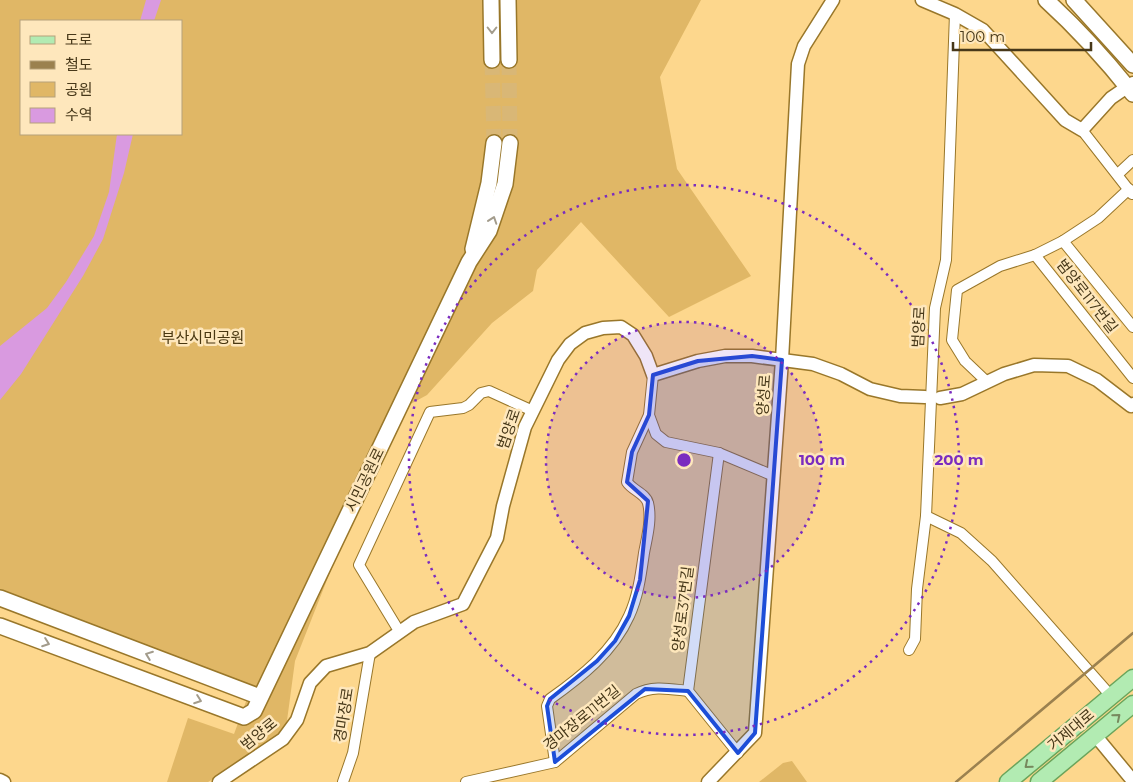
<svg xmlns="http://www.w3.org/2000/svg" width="1133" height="782" viewBox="0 0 1133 782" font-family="Montserrat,'Noto Sans KR',sans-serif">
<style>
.green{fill:#e0b766;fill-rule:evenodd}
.water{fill:#d99ae0}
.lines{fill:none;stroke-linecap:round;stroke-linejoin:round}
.secondary-tunnel{stroke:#d9b776;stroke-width:15;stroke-dasharray:15 8;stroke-linecap:butt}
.minor-casing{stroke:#99772a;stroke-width:12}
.tertiary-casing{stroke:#99772a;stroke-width:15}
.secondary-casing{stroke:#99772a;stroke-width:18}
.primary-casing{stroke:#6ba45b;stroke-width:19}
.minor{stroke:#fff;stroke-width:10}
.tertiary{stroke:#fff;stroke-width:12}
.secondary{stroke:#fff;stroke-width:15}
.primary{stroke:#b2ebb2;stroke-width:16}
.rail{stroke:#9b814f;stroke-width:2.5}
.oneway{stroke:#a39c8c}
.oneway2{stroke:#77895e}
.marked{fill:#1d4ed8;fill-opacity:0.2;stroke:#1d4ed8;stroke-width:4;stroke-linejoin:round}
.ring{fill:none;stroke:#7b2cbf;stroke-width:2.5;stroke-dasharray:2.5 5}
.labels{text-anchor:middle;stroke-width:5;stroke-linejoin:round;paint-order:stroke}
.street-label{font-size:15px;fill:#473819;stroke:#fee7bc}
.park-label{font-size:15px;fill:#493710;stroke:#fee7bc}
.centre{fill:#7b2cbf;stroke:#fee7bc;stroke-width:2.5}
.ring-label{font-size:15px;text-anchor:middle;font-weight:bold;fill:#7b2cbf;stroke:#fee7bc;stroke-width:5;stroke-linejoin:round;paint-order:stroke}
</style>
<rect width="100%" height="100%" fill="#fdd78d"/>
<g class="green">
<path d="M0,0H701L660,77L677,169L751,276L669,317L581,222L537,270L533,291L492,323L427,395L392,414L354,482L357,504L295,661L286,728L249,757L208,782H167L188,718L234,734L251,688L0,592ZM21,21H181V134H21Z"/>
<polygon points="792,761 807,782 759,782 783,763"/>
</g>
<g class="water">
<polygon points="146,0 161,0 154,21 140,21"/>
<polygon points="117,134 133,134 124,173 103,239 83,276 21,374 0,400 0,346 47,308 66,282 94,236 109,192"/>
</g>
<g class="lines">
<g class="secondary-tunnel">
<polyline points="492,60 494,143"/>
<polyline points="509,60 510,143"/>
</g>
<g class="minor-casing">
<g id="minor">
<polyline points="955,14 946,260 935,308 926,516 961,533 992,561 1111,696"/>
<polyline points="1082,130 1132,194"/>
<polyline points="1118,174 1133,160"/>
<polyline points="1063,241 1133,327"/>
<polyline points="1035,255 1133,378"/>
<polyline points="653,375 649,415 656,434 666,442 719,453 774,476"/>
<polyline points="986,381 965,361 952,340 957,290 1000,266 1035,255 1063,241 1098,218 1129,189"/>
<polyline points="719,453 688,691 738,753"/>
<polyline points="399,631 359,565 430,412 463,408 469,405 481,393 489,391 533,411"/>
<polyline points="909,650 915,639 917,589 926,516"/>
<path d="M555,762L547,706L550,699C581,677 613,652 629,616C638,597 641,574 644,553C647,537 652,519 648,503C646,494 632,490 627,482L632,452L649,415"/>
<polyline points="343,782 353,753 370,653"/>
<path d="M466,782L555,762L636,694C653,685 670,689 688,691"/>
</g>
</g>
<g class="tertiary-casing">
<g id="tertiary">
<polyline points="922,0 955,14 983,30 1065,120 1082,130 1111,98 1133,83"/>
<polyline points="940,398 962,394 1004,374 1034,365 1068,366 1097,380 1131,406 1133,404"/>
<polyline points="1095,735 1133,781"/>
<polyline points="0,780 4,782"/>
<polyline points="219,782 283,739 297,720 310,683 326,666 370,653 414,622 463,604 497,538 503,506 525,427 558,360 570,344 585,333 603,328 621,327 633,335 646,356 653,375 698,361 725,356 752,356 813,364 841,374 870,389 900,396 925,397"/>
<polyline points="708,782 755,733 782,360 798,64 804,46 833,0"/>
</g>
</g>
<g class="secondary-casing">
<g id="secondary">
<polyline points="491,0 492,60"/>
<polyline points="508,0 509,60"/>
<path d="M1046,0C1078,29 1106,60 1133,94"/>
<polyline points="1074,0 1133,65"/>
<polyline points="473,249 489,183 494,143"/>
<polyline points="0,598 260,697"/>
<polyline points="0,626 244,717 254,711 469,262 489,231 505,184 510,143"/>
</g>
</g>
<g class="primary-casing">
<g id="primary">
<polyline points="1008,782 1133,678"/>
<polyline points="1039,782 1133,704"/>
</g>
</g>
<use href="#minor" class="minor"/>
<use href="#tertiary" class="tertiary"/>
<use href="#secondary" class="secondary"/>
<use href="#primary" class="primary"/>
<polyline class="rail" points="956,782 1133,633"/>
</g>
<defs><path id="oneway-chevron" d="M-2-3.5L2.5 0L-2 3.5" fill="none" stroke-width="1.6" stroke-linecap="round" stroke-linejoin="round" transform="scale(1.25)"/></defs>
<g class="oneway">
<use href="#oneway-chevron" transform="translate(492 30) rotate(90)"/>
<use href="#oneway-chevron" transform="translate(493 220) rotate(-71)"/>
<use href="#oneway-chevron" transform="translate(46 643) rotate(20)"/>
<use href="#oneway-chevron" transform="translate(149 655) rotate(-159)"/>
<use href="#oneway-chevron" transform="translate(198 700) rotate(20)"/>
</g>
<g class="oneway2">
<use href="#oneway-chevron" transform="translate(1117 717) rotate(-40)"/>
<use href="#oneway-chevron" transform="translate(1028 765) rotate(140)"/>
</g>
<path class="marked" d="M752,356L782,360L755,733L738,753L688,691L645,689L555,762L547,706L550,699L597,661L615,641L629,616L640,580L648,501L627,482L632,452L649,415L653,375L698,361Z"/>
<circle cx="684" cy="460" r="138" fill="#7b2cbf" fill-opacity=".12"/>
<g class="ring">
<circle cx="684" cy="460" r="138"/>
<circle cx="684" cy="460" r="275"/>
</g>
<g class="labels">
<g class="street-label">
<text transform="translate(1087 296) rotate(52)" y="5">범양로117번길</text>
<text transform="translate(919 327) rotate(-87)" y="5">범양로</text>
<text transform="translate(764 395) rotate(-86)" y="5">양성로</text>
<text transform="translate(509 429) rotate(-71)" y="5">범양로</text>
<text transform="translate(365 480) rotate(-64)" y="5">시민공원로</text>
<text transform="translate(683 609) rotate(-83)" y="5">양성로37번길</text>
<text transform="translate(344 715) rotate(-81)" y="5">경마장로</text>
<text transform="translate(582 718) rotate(-39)" y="5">경마장로11번길</text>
<text transform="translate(1071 730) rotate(-40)" y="5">거제대로</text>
<text transform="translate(259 734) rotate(-39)" y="5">범양로</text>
</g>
<g class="park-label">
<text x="203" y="343">부산시민공원</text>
</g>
</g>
<circle cx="684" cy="460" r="8" class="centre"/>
<g class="ring-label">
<text x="822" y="465">100 m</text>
<text x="959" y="465">200 m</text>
</g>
<rect x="20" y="20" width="162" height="115" fill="#fee7bc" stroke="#b5a17b"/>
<rect x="30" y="36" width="25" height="8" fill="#b2ebb2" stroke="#b5a17b"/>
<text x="65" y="45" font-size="15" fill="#473819">도로</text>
<rect x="30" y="61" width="25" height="8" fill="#9b814f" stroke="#b5a17b"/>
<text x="65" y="70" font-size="15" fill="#473819">철도</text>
<rect x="30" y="82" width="25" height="15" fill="#e0b766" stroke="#b5a17b"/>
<text x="65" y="95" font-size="15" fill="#473819">공원</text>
<rect x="30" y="108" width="25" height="15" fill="#d99ae0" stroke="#b5a17b"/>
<text x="65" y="120" font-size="15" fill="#473819">수역</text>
<path d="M953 42v8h138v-8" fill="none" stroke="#473819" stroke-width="2.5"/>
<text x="960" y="42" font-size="15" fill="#473819" stroke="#fee7bc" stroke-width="4" paint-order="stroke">100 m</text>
</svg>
